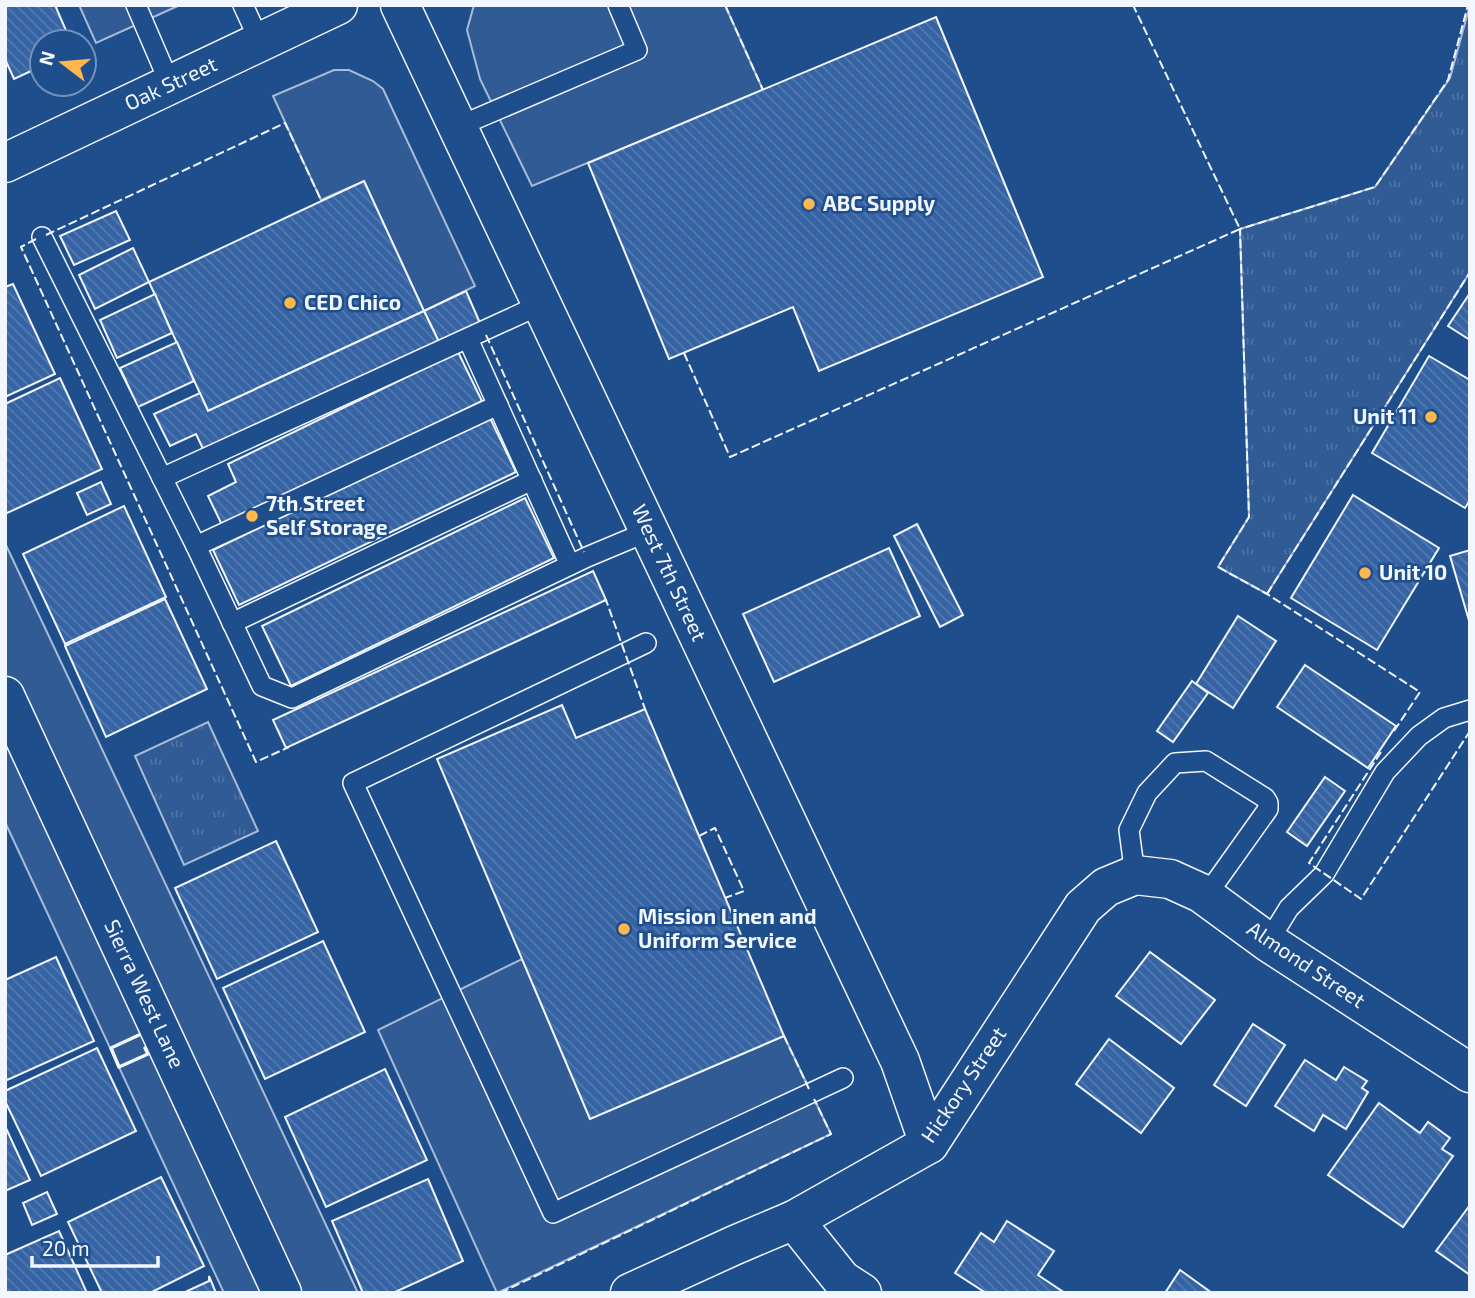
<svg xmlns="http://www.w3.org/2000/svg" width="1475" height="1298" viewBox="0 0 1475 1298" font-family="'Exo 2',sans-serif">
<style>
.built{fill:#305b95;stroke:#a8bbd7;stroke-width:2}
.park{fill:url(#park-tufts);stroke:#a8bbd7;stroke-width:2}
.building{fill:url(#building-back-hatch);stroke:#f2f6ff;stroke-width:2}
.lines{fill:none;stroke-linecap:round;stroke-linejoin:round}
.service-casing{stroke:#f2f6ff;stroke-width:22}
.minor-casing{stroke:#f2f6ff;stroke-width:41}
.service{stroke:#1f4e8c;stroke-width:19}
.minor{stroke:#1f4e8c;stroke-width:38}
.fence{stroke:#f2f6ff;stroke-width:2;stroke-dasharray:9 3.5;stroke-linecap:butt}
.wall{stroke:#f2f6ff;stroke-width:3.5}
.poi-dot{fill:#ffb74d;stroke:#1f4e8c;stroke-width:2.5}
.labels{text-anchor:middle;stroke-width:5;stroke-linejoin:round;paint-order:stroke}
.street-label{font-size:21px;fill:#f2f6ff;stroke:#1f4e8c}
.poi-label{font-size:21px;font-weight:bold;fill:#f2f6ff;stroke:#1f4e8c;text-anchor:start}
</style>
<defs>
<pattern id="park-tufts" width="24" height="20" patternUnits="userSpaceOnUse" patternTransform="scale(1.75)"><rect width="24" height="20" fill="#305b95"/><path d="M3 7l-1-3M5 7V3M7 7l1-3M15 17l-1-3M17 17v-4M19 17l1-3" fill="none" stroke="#4e73a5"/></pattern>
<pattern id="building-back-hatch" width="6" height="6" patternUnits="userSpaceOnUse" patternTransform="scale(1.75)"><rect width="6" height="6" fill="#3563a3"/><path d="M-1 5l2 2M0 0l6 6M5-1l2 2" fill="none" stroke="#537ab1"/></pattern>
</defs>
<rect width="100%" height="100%" fill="#1f4e8c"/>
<g class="built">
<polygon points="79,5 180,5 96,43"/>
<polygon points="474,5 725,5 763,90 532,186 480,79 467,30"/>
<polygon points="334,70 349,70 373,81 383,89 475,286 424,311 364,181 321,200 273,96"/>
<polygon points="5,543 358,1293 224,1293 5,822"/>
<polygon points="522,959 590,1119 784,1036 831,1134 497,1293 378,1030"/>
</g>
<g class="park">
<polygon points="1470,5 1470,272 1267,594 1218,567 1249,517 1240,229 1375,187 1450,78"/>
<polygon points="208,722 258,831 184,865 135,756"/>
</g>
<g class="building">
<polygon points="5,5 55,5 71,42 42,42 42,66 14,79 5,59"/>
<polygon points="936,17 1043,277 819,371 793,307 669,359 588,163"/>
<polygon points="364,181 424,311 208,411 149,282"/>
<polygon points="116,211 130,240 74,265 60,236"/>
<polygon points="133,248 149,282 95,309 79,275"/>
<polygon points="13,284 55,374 5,397 5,287"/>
<polygon points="466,291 480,323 439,342 424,311"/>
<polygon points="1470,293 1470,340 1448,326"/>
<polygon points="155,294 172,333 117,358 100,320"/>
<polygon points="424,311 439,342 204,451 196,434 170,446 154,414 200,393 208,411"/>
<polygon points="177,342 194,381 138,407 120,368"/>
<polygon points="458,352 482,401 223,527 208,496 236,482 228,464"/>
<polygon points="1429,356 1470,380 1470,500 1465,508 1372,453"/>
<polygon points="60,378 102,469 5,514 5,404"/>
<polygon points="490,418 516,472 239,605 213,550"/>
<polygon points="101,482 111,504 87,515 77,493"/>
<polygon points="1353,495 1439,548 1377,650 1291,598"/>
<polygon points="525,498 554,558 291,686 262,626"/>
<polygon points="124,506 166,597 65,644 23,554"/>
<polygon points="917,524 963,615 940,627 894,536"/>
<polygon points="889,548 920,616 774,682 743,614"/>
<polygon points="1470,550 1470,624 1450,556"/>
<polygon points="593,571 606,600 286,748 273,720"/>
<polygon points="165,599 207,689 106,737 65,646"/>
<polygon points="1238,616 1276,641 1233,708 1196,684"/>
<polygon points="1305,665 1396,726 1368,768 1277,707"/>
<polygon points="1192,681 1208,693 1173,742 1157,731"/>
<polygon points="562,705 576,738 645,709 784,1036 590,1119 437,759"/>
<polygon points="1325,777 1345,791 1307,846 1287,832"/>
<polygon points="276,841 318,932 217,979 175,888"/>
<polygon points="323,941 365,1032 265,1079 223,988"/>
<polygon points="1150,952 1215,1000 1181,1044 1116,996"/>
<polygon points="56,957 94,1041 5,1081 5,980"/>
<polygon points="1253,1024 1285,1045 1246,1106 1214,1085"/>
<polygon points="1109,1039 1174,1088 1141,1133 1076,1084"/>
<polygon points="97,1048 136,1131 41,1176 5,1101 5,1091"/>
<polygon points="1305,1060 1336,1080 1344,1067 1367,1081 1362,1088 1368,1092 1346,1129 1323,1115 1314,1131 1275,1106"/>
<polygon points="385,1069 427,1160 326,1207 285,1117"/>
<polygon points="1379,1103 1420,1133 1428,1122 1450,1138 1442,1149 1453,1156 1403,1227 1328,1175"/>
<polygon points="5,1126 30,1180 5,1191"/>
<polygon points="161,1177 204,1266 150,1293 102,1293 68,1222"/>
<polygon points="428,1179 463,1261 393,1293 363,1293 332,1221"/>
<polygon points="47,1192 57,1214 32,1225 23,1203"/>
<polygon points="1470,1205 1470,1275 1436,1251"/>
<polygon points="1007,1221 1054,1251 1038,1275 1065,1293 986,1293 955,1273 981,1233 994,1242"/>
<polygon points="59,1231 87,1293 5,1293 5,1255"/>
<polygon points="1180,1270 1212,1293 1165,1293"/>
<polygon points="209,1276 216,1293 183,1293 209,1281"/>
</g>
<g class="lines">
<g class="service-casing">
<g id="service">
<polyline points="136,5 170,84"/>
<polyline points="243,5 260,42"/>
<polyline points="457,127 637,50 618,5"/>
<polyline points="42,237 196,546 262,686 292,698 587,557 649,531"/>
<polyline points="468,339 570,565"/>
<polyline points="162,478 542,304"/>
<polyline points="196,546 498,405"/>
<polyline points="232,623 532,480"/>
<polyline points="646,643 353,783 553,1213 843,1078"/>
<polyline points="1135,875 1129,830 1147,793 1175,763 1206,761 1265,798 1268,803 1268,809 1206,896"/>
<polyline points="1268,942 1289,908 1324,874 1385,772 1419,736 1444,718 1470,710"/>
</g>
</g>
<g class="minor-casing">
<g id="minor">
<polyline points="400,5 900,1061 929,1144"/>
<polyline points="5,163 338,5"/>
<polyline points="5,696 282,1293"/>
<polyline points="794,1220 842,1280 862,1293"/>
<polyline points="630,1293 735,1245 794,1220 929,1144 1083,907 1106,887 1135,875 1170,879 1201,893 1268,942 1470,1073"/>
</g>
</g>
<use href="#service" class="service"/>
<use href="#minor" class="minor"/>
<g class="fence">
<polyline points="725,5 763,90"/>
<polyline points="46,235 285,123 321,200"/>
<polyline points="36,239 21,247 256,762 289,747"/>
<polyline points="486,335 584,552"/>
<polyline points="684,353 730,457 1240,229 1133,5"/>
<polyline points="1267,594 1470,272"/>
<polyline points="603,601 606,600 645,709"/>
<polyline points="1394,731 1420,692 1267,594 1218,567 1249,517 1240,229 1375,187 1448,80 1468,5"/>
<polyline points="1381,752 1309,863 1361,899 1470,731"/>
<polyline points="699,836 715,828 744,891 725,898"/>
<polyline points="784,1036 809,1089"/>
<polyline points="500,1293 831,1134 814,1099"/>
</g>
<polyline class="wall" points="139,1035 111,1048 119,1067 148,1054 145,1048"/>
</g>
<g class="poi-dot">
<circle cx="809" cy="204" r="7"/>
<circle cx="290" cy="303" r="7"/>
<circle cx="1431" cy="417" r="7"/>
<circle cx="252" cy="516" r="7"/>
<circle cx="1365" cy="573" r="7"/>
<circle cx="624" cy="929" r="7"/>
</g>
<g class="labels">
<g class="street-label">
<text transform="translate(171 84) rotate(-25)" y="7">Oak Street</text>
<text transform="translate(669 573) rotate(65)" y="7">West 7th Street</text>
<text transform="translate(1306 965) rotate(34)" y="7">Almond Street</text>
<text transform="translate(144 994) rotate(65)" y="7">Sierra West Lane</text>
<text transform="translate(964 1085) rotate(-56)" y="7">Hickory Street</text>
</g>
<g class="poi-label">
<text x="823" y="211">ABC Supply</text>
<text x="304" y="310">CED Chico</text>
<text x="1417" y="424" text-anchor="end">Unit 11</text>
<text x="266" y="511">7th Street<tspan x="266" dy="24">Self Storage</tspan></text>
<text x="1379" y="580">Unit 10</text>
<text x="638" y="924">Mission Linen and<tspan x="638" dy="24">Uniform Service</tspan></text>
</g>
</g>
<rect width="1475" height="1298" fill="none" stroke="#f2f6ff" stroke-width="14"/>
<g transform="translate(63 63) rotate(286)"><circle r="33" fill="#1f4e8c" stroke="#7391ba" stroke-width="2"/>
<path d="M0-5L12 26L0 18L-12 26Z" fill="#ffb74d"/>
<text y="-10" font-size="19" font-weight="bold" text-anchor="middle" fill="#f2f6ff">N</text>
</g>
<path d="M32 1256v10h126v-10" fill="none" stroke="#f2f6ff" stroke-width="3.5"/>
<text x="42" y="1256" font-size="21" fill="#f2f6ff" stroke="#1f4e8c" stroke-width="5" paint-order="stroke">20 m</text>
</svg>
